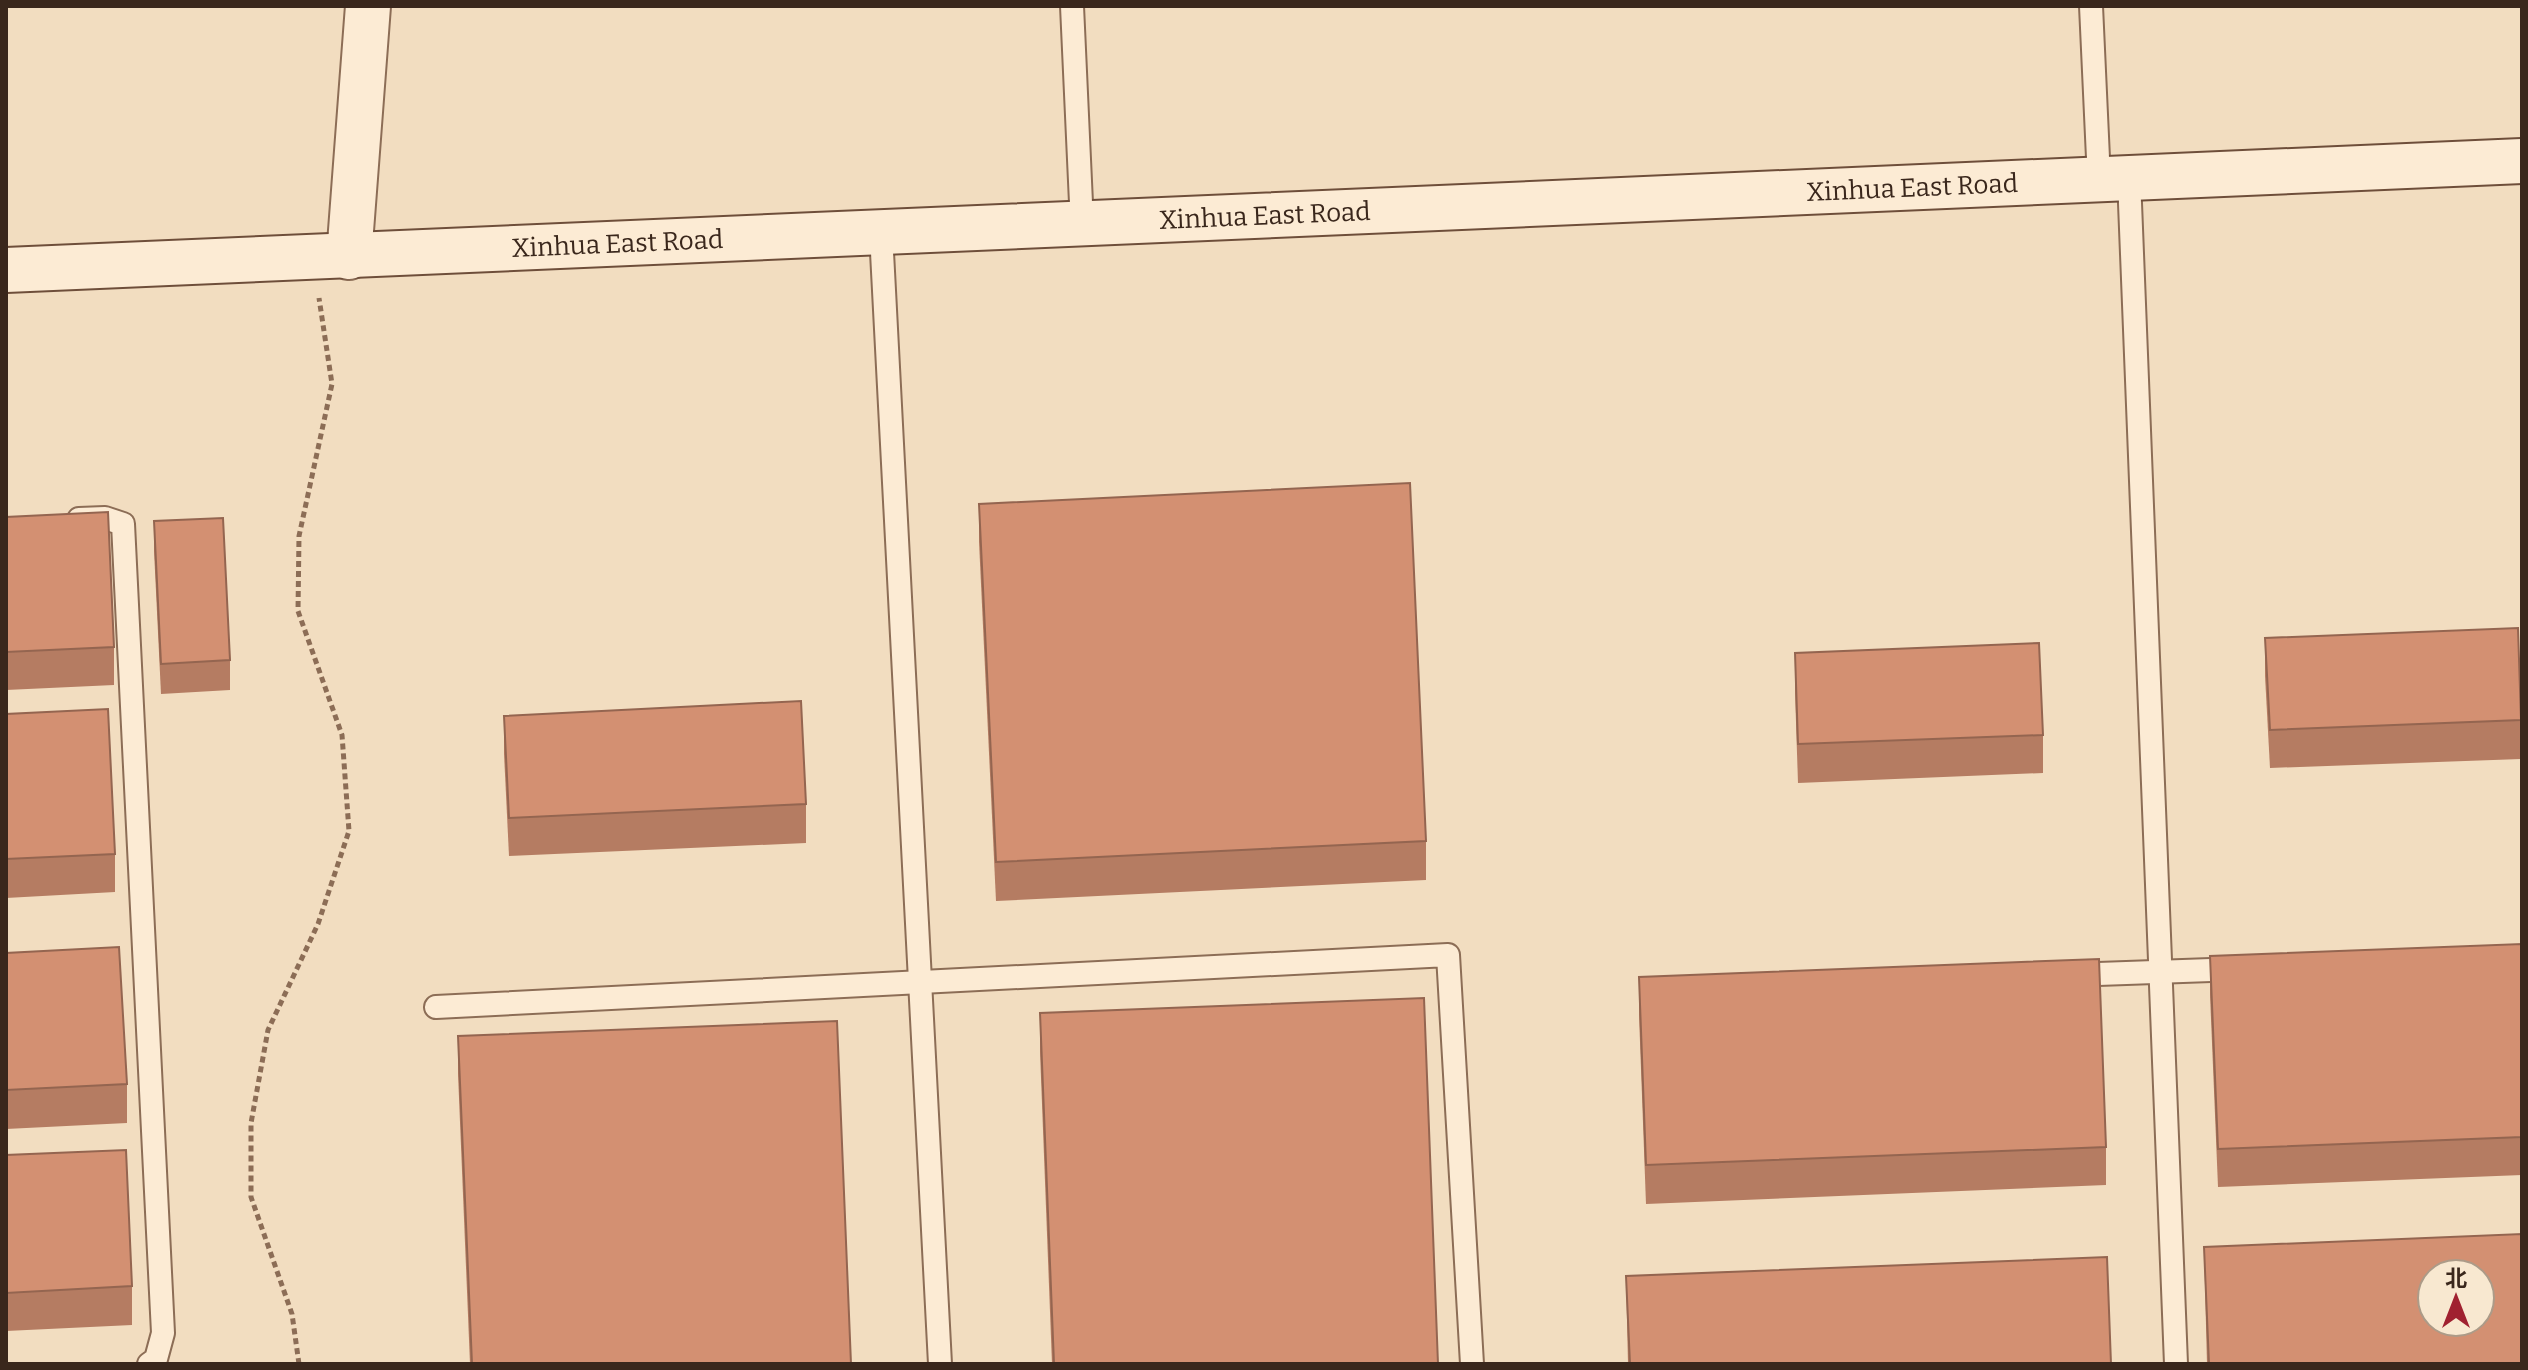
<svg xmlns="http://www.w3.org/2000/svg" width="2528" height="1370" viewBox="0 0 2528 1370" font-family="Bitter,'Noto Sans SC',serif">
<style>
.lines{fill:none;stroke-linecap:round;stroke-linejoin:round}
.service-casing{stroke:#8c6d56;stroke-width:26}
.minor-casing{stroke:#8c6d56;stroke-width:48}
.secondary-casing{stroke:#6e4e3a;stroke-width:48}
.path{stroke:#8c6d56;stroke-width:5;stroke-dasharray:6 4;stroke-linecap:butt}
.service{stroke:#fcebd4;stroke-width:22}
.minor{stroke:#fcebd4;stroke-width:44}
.secondary{stroke:#fcebd4;stroke-width:44}
.wall{fill:#b57c62}
.building{fill:#d39072;stroke:#946550;stroke-width:2;fill-rule:evenodd}
.labels{text-anchor:middle;stroke-width:6;stroke-linejoin:round;paint-order:stroke}
.street-label{font-size:26px;fill:#3a271c;stroke:#f8e8d0}
</style>
<rect width="100%" height="100%" fill="#f2ddc0"/>
<g class="lines">
<g class="service-casing">
<g id="service">
<polyline points="1072,6 1082,225"/>
<polyline points="2091,6 2099,180"/>
<polyline points="2129,178 2176,1364"/>
<polyline points="881,233 940,1364"/>
<polyline points="79,519 105,518 123,524 163,1333 156,1359 149,1364"/>
<polyline points="2070,975 2239,969"/>
<polyline points="436,1007 1448,955 1472,1364"/>
</g>
</g>
<g class="minor-casing">
<polyline id="minor" points="349,257 368,6"/>
</g>
<g class="secondary-casing">
<g id="secondary">
<path id="s1" d="M6,270L2522,161"/>
</g>
</g>
<polyline class="path" points="299,1364 292,1314 251,1197 251,1123 268,1030 318,924 349,831 342,735 298,611 299,536 332,384 319,298"/>
<use href="#service" class="service"/>
<use href="#minor" class="minor"/>
<use href="#secondary" class="secondary"/>
</g>
<g class="wall">
<polygon points="979,504 1426,841 1426,880 996,901 979,542"/>
<polygon points="6,517 114,647 114,685 6,690"/>
<polygon points="154,521 230,660 230,690 161,694 154,551"/>
<polygon points="2265,638 2521,720 2521,759 2270,768 2265,676"/>
<polygon points="1795,653 2043,735 2043,773 1798,783 1795,692"/>
<polygon points="6,714 115,854 115,892 6,898"/>
<polygon points="504,716 806,804 806,843 509,856 504,754"/>
<polygon points="2522,944 2522,1175 2218,1187 2210,995 2210,956"/>
<polygon points="6,953 127,1084 127,1123 6,1129"/>
<polygon points="1639,977 2106,1147 2106,1185 1646,1204 1639,1015"/>
<polygon points="1040,1013 1438,1364 1052,1364 1040,1052"/>
<polygon points="458,1036 851,1364 470,1364 458,1074"/>
<polygon points="6,1155 132,1286 132,1325 6,1331"/>
<polygon points="2204,1247 2522,1364 2207,1364"/>
<polygon points="1626,1276 2111,1364 1628,1364"/>
</g>
<g class="building">
<polygon points="1410,483 1426,841 996,862 979,504"/>
<polygon points="108,512 114,647 6,652 6,517"/>
<polygon points="223,518 230,660 161,664 154,521"/>
<polygon points="2518,628 2521,720 2270,730 2265,638"/>
<polygon points="2039,643 2043,735 1798,744 1795,653"/>
<polygon points="801,701 806,804 509,818 504,716"/>
<polygon points="108,709 115,854 6,859 6,714"/>
<polygon points="2522,944 2522,1137 2218,1149 2210,956"/>
<polygon points="119,947 127,1084 6,1090 6,953"/>
<polygon points="2099,959 2106,1147 1646,1165 1639,977"/>
<polygon points="1424,998 1438,1364 1054,1364 1040,1013"/>
<polygon points="837,1021 851,1364 472,1364 458,1036"/>
<polygon points="126,1150 132,1286 6,1293 6,1155"/>
<path d="M2522,1234V1364H2209L2204,1247ZM2432,1274H2480V1322H2432Z"/>
<polygon points="2107,1257 2111,1364 1630,1364 1626,1276"/>
</g>
<g class="labels">
<g class="street-label">
<text dy="9" stroke="none"><textPath href="#s1" startOffset="1908">Xinhua East Road</textPath></text>
<text dy="9" stroke="none"><textPath href="#s1" startOffset="1260">Xinhua East Road</textPath></text>
<text dy="9" stroke="none"><textPath href="#s1" startOffset="612">Xinhua East Road</textPath></text>
</g>
</g>
<rect width="2528" height="1370" fill="none" stroke="#3a271c" stroke-width="16"/>
<g transform="translate(2456 1298)"><circle r="38" fill="#f8e8d0" stroke="#ac9b88" stroke-width="2"/>
<path d="M0-6L14 30L0 20L-14 30Z" fill="#a02130"/>
<text y="-12" font-size="22" font-weight="bold" text-anchor="middle" fill="#3a271c">北</text>
</g>
</svg>
